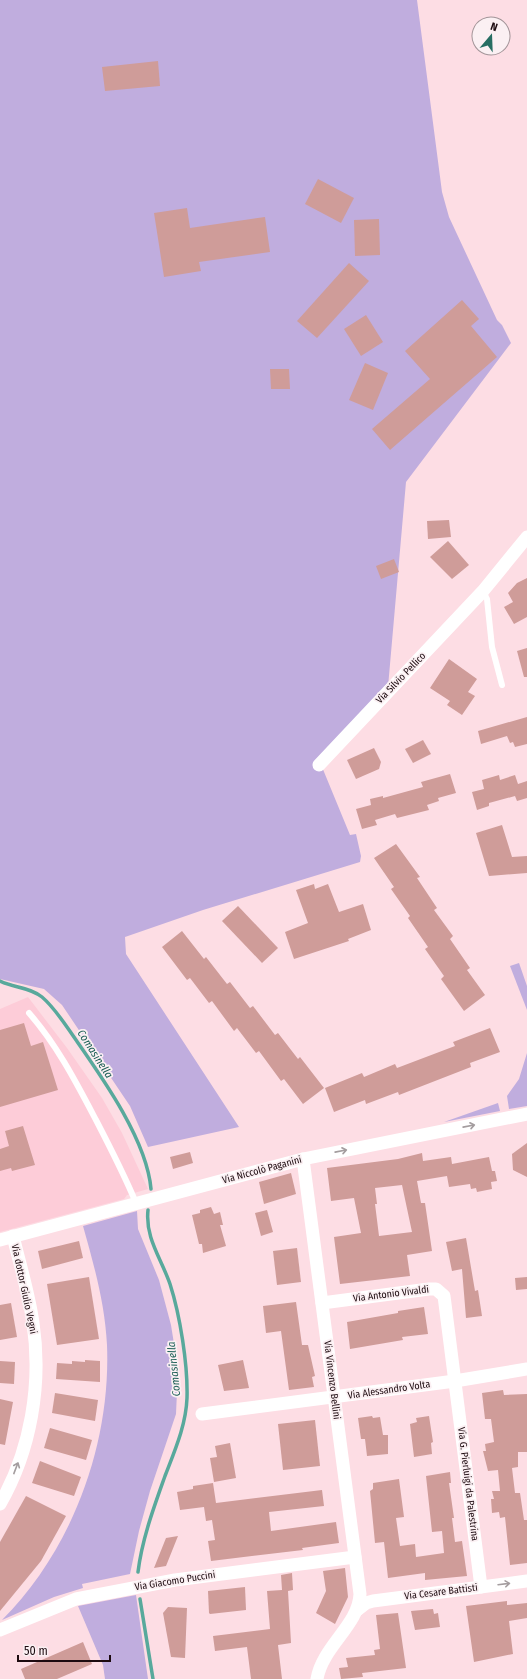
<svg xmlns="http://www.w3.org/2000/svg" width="527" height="1679" viewBox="0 0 527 1679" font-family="'Fira Sans Condensed',sans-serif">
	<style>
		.built { fill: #fdccd8 }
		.green { fill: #c0adde }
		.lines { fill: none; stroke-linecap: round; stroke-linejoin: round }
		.stream { stroke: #58a99c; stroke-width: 3.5 }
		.building { fill: #cf9c99; fill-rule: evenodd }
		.service { stroke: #fff; stroke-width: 6 }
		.minor { stroke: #fff; stroke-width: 13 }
		.oneway { stroke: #a49d9f }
		.labels { text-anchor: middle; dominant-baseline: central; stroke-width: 3.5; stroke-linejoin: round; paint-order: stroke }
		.street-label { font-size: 10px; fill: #1c0a0f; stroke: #fbf0f3 }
		.water-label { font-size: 11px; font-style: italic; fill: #1e6057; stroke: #fbf0f3 }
	</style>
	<rect width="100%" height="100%" fill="#fddde4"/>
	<path class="built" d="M28 997 67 1048 102 1098 122 1133 148 1189 127 1195 124 1199 0 1232V1009Z"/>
	<g class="green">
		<path d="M0 0H417L442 192 449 217 497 320 502 325 511 343 406 482 388 687 322 767 350 835 356 834 361 856 360 862 203 910 125 937 126 954 239 1127 148 1147 130 1106 62 1005 44 989 0 979Z"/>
		<path d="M519 963 527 986V1010L510 966Z"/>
		<path d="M527 1053V1106L509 1109 507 1096 519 1079Z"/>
		<path d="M498 1103 500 1111 444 1122Z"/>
		<path d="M137 1211 138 1229 159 1280 171 1325 178 1369 176 1414 150 1491 139 1531 130 1574 82 1584 83 1588 54 1597 2 1620C72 1550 111 1445 107 1345 105 1304 94 1265 83 1226Z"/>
		<path d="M136 1595 148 1679H105L103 1665 78 1606Z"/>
	</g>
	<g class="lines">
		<g class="stream">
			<path d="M0 981C14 988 30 987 42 997 56 1009 66 1026 76 1040 104 1080 147 1141 151 1189"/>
			<path d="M138 1572C142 1539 154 1507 165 1476 175 1450 186 1425 187 1398 188 1365 180 1315 170 1284 161 1258 145 1238 148 1210"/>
			<path d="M140 1599 153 1679"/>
		</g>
	</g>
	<g class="building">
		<path d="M158 61 160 86 105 91 102 67Z"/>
		<path d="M318 179 354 198 341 223 305 204Z"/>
		<path d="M187 208 190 228 265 217 270 252 199 262 201 271 164 277 154 213Z"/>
		<path d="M379 219 380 255 355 256 354 220Z"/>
		<path d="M349 263 369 281 317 338 297 321Z"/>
		<path d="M462 300 479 319 471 326 497 357 390 450 372 429 430 379 405 351Z"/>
		<path d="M366 315 383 342 361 356 344 329Z"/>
		<path d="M365 363 388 373 373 410 349 400Z"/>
		<path d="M270 369H289L290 389H271Z"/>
		<path d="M449 520 451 537 428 539 427 521Z"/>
		<path d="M448 541 469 565 452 579 430 557Z"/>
		<path d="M394 559 399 572 381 579 376 566Z"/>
		<path d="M527 578V617L514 624 504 607 513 602 508 593 517 583Z"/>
		<path d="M527 648V677H524L517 651Z"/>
		<path d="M449 659 477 679 468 692 475 696 462 715 447 705 450 701 430 688Z"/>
		<path d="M527 717V744L515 747 513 742 510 743 507 736 481 744 478 731Z"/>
		<path d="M423 740 431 754 413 763 405 749Z"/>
		<path d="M374 748 381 762 379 769 356 779 347 760Z"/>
		<path d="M450 774 456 793 438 798 439 801 427 805 429 810 397 818 395 814 375 820 377 825 362 829 356 809 371 805 370 799 383 796V798L423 787 421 782Z"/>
		<path d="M499 775 500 780 515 775 518 784 527 781V798L517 801 515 796 489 803V806L477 810 472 792 484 789 482 780Z"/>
		<path d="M502 825 512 857 527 856V873L489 876 476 833Z"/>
		<path d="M396 844 420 877 417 878 437 908 434 910 453 936 450 939 470 968 467 970 485 995 464 1011 441 979 444 976 425 949 428 947 408 918 410 916 391 889 394 887 374 858Z"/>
		<path d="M314 884 315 889 328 884 339 912 363 904 371 930 348 939 349 941 294 959 285 932 308 923 296 890Z"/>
		<path d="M238 906 278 948 262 963 222 921Z"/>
		<path d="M182 931 204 959 206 957 227 984 230 982 250 1008 253 1006 275 1035 278 1033 298 1059 300 1057 324 1088 303 1104 284 1079 281 1081 259 1051 256 1053 237 1028 234 1031 212 1001 209 1003 190 978 187 980 162 947Z"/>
		<path d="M24 1023 31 1046 43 1042 58 1090 0 1107V1030Z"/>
		<path d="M490 1028 500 1052 470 1063 471 1067 399 1095 398 1092 366 1104 365 1100 334 1112 325 1088 362 1073 364 1077 395 1064 397 1068 455 1046 453 1042Z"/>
		<path d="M23 1126 35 1165 12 1171 11 1168 0 1171V1149L9 1146 5 1131Z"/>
		<path d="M527 1143V1177L513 1170 512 1154Z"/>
		<path d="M190 1152 193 1163 173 1169 170 1157Z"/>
		<path d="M422 1153 423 1161 451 1157 452 1164 489 1157 492 1171H495L497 1181 491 1182 492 1189 477 1192 476 1188 471 1189 470 1184 449 1187 447 1176 417 1181 421 1203H425L432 1251 407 1255 410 1276 340 1284 334 1237 361 1233 354 1198 331 1201 327 1168 398 1159ZM402 1185 412 1232 379 1236 375 1204H377L375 1188Z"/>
		<path d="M291 1173 296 1194 264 1204 259 1182Z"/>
		<path d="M211 1207 214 1214 220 1212 223 1225H220L226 1246 203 1253 202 1244H199L192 1215 200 1213V1210Z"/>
		<path d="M267 1210 273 1232 261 1236 255 1213Z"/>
		<path d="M466 1238 475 1291 478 1290 482 1316 466 1318 462 1269 452 1271 446 1242Z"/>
		<path d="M79 1241 83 1258 42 1269 38 1251Z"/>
		<path d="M297 1248 301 1282 277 1285 273 1251Z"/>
		<path d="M89 1277 99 1339 57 1345 47 1284Z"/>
		<path d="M527 1277V1289L516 1290 515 1278Z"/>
		<path d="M296 1302 302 1345H308L315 1376 312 1377 314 1387 289 1390 281 1331 266 1333 263 1306Z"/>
		<path d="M11 1303 17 1337 0 1340V1305Z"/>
		<path d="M424 1307 428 1334 402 1337 403 1340 350 1349 347 1322 398 1313V1311Z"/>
		<path d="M85 1360 100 1361V1382L56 1379 57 1363 72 1364V1361L85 1362Z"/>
		<path d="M243 1360 249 1388 224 1391 218 1365Z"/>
		<path d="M0 1361 15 1362 14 1384 0 1383Z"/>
		<path d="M503 1390 504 1395 527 1394V1452H518V1467L512 1468 515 1493H520L524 1520H527V1563L510 1565 505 1517 500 1518 499 1512 492 1513 491 1499H494L492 1491H500L498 1470 488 1471 483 1451H486L485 1444 494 1442 491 1419H485L482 1393Z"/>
		<path d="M55 1393 98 1400 95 1421 52 1413Z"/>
		<path d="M0 1399 13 1402 5 1445 0 1444Z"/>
		<path d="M372 1416 373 1418 380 1417 383 1435H388V1454L367 1456 365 1439H361L358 1418Z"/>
		<path d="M429 1416 433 1442 431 1443 432 1454 414 1457 410 1424 417 1422 416 1418Z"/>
		<path d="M315 1420 320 1466 283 1470 278 1424Z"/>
		<path d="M50 1428 92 1440 86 1460 44 1448Z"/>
		<path d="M230 1443 236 1478 214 1482 210 1458 217 1457 215 1446Z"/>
		<path d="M40 1461 81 1477 74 1496 32 1483Z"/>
		<path d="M450 1472 451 1483H449L454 1518H452L455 1542 462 1541 467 1576 425 1580V1573L388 1578 384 1542 375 1543 370 1491 373 1489V1483L399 1479 404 1517 396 1518 400 1546 415 1544 416 1557 444 1553 442 1531 432 1532 426 1476Z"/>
		<path d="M213 1483 216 1503 322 1490 324 1506 269 1512 271 1531 336 1522 339 1543 302 1548 303 1550 211 1561 208 1541 215 1540 212 1520 206 1521 204 1507 180 1510 177 1492 193 1489V1486Z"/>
		<path d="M26 1496 66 1516 41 1561 0 1611V1542Z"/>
		<path d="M178 1536 166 1566 154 1568 166 1538Z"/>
		<path d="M345 1568 348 1597 335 1624 316 1613 326 1591 323 1571Z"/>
		<path d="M292 1573 293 1590 288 1591 291 1643 278 1645 282 1679H251L247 1647 215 1651 213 1636 270 1629 267 1591 282 1590 281 1575Z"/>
		<path d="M245 1587 246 1610 210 1614 209 1613 208 1591Z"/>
		<path d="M507 1601V1605L527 1603V1618L509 1621 513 1654 474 1662 466 1606Z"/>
		<path d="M168 1607 187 1608 185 1658 171 1657 163 1613Z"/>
		<path d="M433 1609 434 1614 438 1613 440 1627 415 1630 411 1611Z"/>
		<path d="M398 1613 406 1668 362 1673 363 1677 341 1679 339 1668 348 1667 346 1658 375 1655 374 1650 380 1649 376 1615Z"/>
		<path d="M83 1642 92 1664 57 1679H25L21 1669Z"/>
	</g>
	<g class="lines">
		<g class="service">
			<path d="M483 591 487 599 492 647 502 685"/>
			<path d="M29 1013C57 1045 76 1082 96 1120 110 1147 124 1174 136 1203"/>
		</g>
		<g class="minor">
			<path d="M319 765 483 591 527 537"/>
			<path d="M303 1159 360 1594C359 1625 322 1647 317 1679"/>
			<path d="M0 1240 303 1159 527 1114"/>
			<path d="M322 1303 429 1289H436L444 1296 481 1587"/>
			<path d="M202 1414 455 1381 527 1369"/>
			<path d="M0 1504C31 1450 42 1384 33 1323 29 1294 20 1265 13 1236"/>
			<path d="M357 1610 366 1603 373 1601 527 1581"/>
			<path d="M0 1630 76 1599 175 1580 355 1557"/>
		</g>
	</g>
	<defs><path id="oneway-shaft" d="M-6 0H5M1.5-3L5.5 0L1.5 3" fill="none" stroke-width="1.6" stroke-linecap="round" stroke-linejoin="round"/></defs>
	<g class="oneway">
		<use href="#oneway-shaft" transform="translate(469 1126) rotate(-11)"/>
		<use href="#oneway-shaft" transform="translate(341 1151) rotate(-11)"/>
		<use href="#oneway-shaft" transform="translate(16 1468) rotate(-69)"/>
		<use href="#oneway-shaft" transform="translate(504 1584) rotate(-7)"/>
	</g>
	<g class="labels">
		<g class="street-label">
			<text transform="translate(401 678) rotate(-46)">Via Silvio Pellico</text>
			<text transform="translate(262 1170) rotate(-15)">Via Niccolò Paganini</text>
			<text transform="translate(24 1289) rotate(78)">Via dottor Giulio Vegni</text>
			<text transform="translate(391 1294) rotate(-7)">Via Antonio Vivaldi</text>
			<text transform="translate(332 1380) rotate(83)">Via Vincenzo Bellini</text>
			<text transform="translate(389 1390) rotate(-8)">Via Alessandro Volta</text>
			<text transform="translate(468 1484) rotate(83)">Via G. Pierluigi da Palestrina</text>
			<text transform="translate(175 1581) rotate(-9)">Via Giacomo Puccini</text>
			<text transform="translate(441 1592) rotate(-7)">Via Cesare Battisti</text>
		</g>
		<g class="water-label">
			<text transform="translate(95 1054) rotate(57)">Comasinella</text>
			<text transform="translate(174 1369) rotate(-96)">Comasinella</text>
		</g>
	</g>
	<g transform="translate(491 36) rotate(19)"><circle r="19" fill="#fbf0f3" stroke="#a29498"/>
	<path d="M0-3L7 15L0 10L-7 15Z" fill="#276e63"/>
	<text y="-6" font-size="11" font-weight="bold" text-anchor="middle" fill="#1c0a0f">N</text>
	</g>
	<path d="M18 1655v6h92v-6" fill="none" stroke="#1c0a0f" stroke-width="2"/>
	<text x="24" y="1655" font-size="12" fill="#1c0a0f" stroke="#fbf0f3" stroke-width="3" paint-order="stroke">50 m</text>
</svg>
